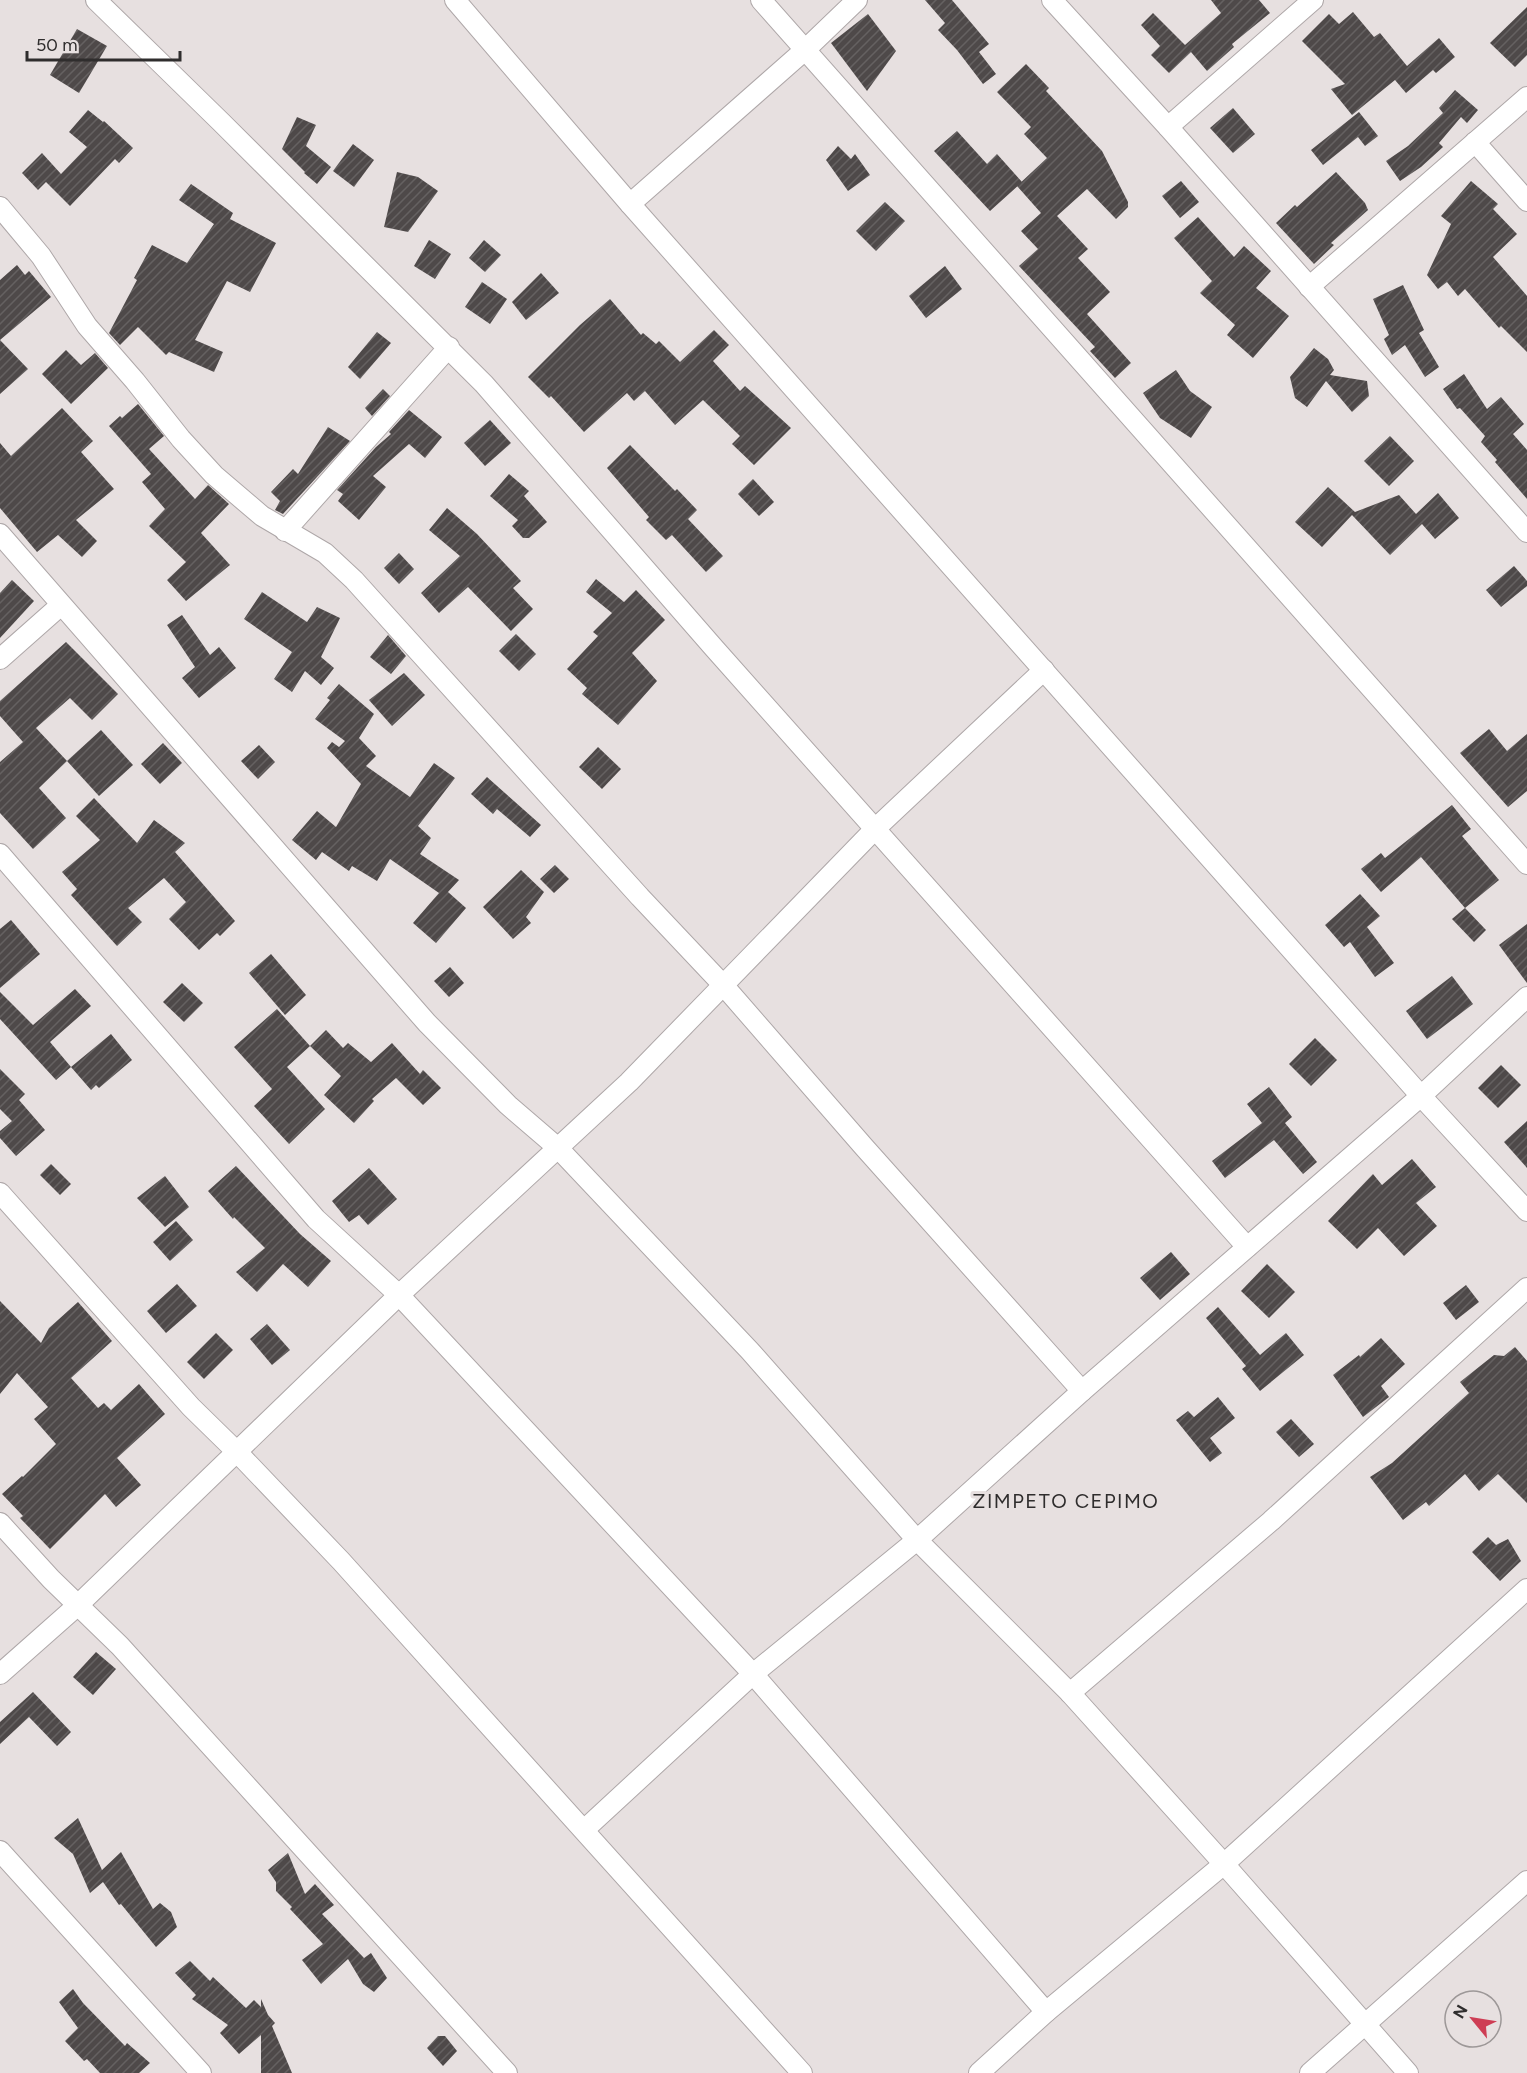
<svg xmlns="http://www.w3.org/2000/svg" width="1527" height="2073" viewBox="0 0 1527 2073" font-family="Figtree,sans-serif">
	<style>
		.building { fill: url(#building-hatch) }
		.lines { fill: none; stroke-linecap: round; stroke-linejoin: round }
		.street-casing { stroke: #aea7a8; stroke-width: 22 }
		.street { stroke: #fff; stroke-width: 20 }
		.labels { text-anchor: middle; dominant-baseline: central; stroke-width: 6; stroke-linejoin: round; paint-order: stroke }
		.neighbourhood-label { font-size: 20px; letter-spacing: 1.5px; fill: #2f2d2d; stroke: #e7e0e0 }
	</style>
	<defs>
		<pattern id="building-hatch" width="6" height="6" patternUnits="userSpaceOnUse" patternTransform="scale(1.5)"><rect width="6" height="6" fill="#4e4949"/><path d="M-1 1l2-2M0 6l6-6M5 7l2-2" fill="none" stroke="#656161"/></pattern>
	</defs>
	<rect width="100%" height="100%" fill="#e7e0e0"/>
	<g class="building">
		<path d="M925 0H952L989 44 979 52 996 74 983 84 957 50 938 30 945 23Z"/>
		<path d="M1211 0H1259L1270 13 1232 44 1234 47 1207 71 1191 52 1169 73 1151 55 1160 46 1141 25 1153 13 1185 45 1221 13Z"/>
		<path d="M1527 7V55L1515 67 1490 43Z"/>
		<path d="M1353 12 1374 37 1380 33 1407 66 1439 38 1455 57 1436 73 1433 70 1406 93 1395 80 1352 115 1331 89 1345 84 1302 41 1329 14 1339 24Z"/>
		<path d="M868 14 896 51 867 91 831 43Z"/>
		<path d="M77 29 107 46 79 93 50 75Z"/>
		<path d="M1026 64 1049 88 1046 91 1102 151 1128 202V207L1116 219 1087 189 1057 216 1088 249 1078 258 1110 292 1087 314 1131 363 1115 378 1090 351 1095 347 1019 266 1038 249 1021 231 1041 213 1017 186 1047 158 1024 134 1031 127 997 92Z"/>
		<path d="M1455 90 1478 110 1467 123 1461 117 1439 143 1443 147 1421 167 1400 181 1386 161 1408 146 1443 113 1439 108Z"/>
		<path d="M1233 108 1255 134 1233 153 1210 128Z"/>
		<path d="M88 110 103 122 104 121 133 148 119 163 115 159 70 206 46 182 38 190 22 173 42 153 61 174 87 147 69 132Z"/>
		<path d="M1359 112 1378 136 1365 146 1358 137 1323 165 1311 150Z"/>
		<path d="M297 117 316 125 306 146 331 167 317 184 304 173 305 172 282 149Z"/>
		<path d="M957 131 987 164 997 154 1022 182 990 211 934 151Z"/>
		<path d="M353 144 374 160 354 187 333 171Z"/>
		<path d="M838 146 851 159 855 154 870 175 848 191 826 160Z"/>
		<path d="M397 172 418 177 438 191 408 232 384 227Z"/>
		<path d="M1336 172 1365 203 1368 210 1331 243 1334 245 1314 264 1276 223 1295 205 1297 207Z"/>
		<path d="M1181 181 1199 202 1180 218 1162 196Z"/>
		<path d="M1471 181 1498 204 1493 209 1517 234 1493 257 1527 296V352L1501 326 1499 328 1465 289 1458 296 1447 282 1438 289 1427 275 1451 224 1441 216Z"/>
		<path d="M191 184 233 213 230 219 276 243 250 292 227 281 195 340 223 352 214 372 169 352 166 355 138 327 120 345 109 333 137 280 134 278 152 245 187 263 214 224 179 200Z"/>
		<path d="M885 202 905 221 876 251 856 231Z"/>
		<path d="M1198 217 1234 257 1244 246 1271 271 1256 288 1289 316 1253 358 1227 335 1235 325 1200 293 1212 281 1174 238Z"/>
		<path d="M429 240 451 254 435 279 414 266Z"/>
		<path d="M484 240 501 255 485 272 469 258Z"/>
		<path d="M17 265 25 275 29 271 51 297 0 340 28 369 0 394V280Z"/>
		<path d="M945 266 962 289 926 318 909 296Z"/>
		<path d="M541 273 559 293 526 320 512 302Z"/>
		<path d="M482 282 507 299 490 324 465 307Z"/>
		<path d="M1403 285 1424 330 1419 333 1439 367 1425 377 1405 345 1392 355 1384 339 1389 335 1373 299Z"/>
		<path d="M610 299 641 335 643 333 656 344 659 341 680 362 714 330 729 345 713 361 740 391 745 386 791 428 754 465 732 444 740 436 703 400 675 425 645 391 634 401 627 393 584 432 551 396 549 398 528 377 580 325Z"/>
		<path d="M377 332 391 343 360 379 348 367Z"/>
		<path d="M1314 348 1328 359 1334 370 1330 375 1367 381 1369 396 1352 412 1326 381 1307 407 1295 398 1290 377Z"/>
		<path d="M66 350 81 365 95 353 108 368 71 404 42 374Z"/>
		<path d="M1176 370 1190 391 1212 407 1191 438 1160 418 1143 393Z"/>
		<path d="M1464 374 1487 409 1501 397 1524 424 1513 434 1527 450V499L1495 462 1497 460 1481 442 1485 436 1460 408 1457 409 1443 389Z"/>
		<path d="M383 389 390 396 372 416 365 408Z"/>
		<path d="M138 404 164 436 149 449 195 499 208 485 229 504 201 533 230 565 186 601 167 580 186 562 149 526 165 509 142 482 151 474 109 426 120 416 122 418Z"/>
		<path d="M62 408 93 441 81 452 114 489 76 520 97 541 82 557 58 535 37 552 0 508V443L11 456Z"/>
		<path d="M409 410 442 437 425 458 409 444 373 476 386 487 359 520 338 501 343 494 337 490 376 447 391 434 389 432Z"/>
		<path d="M490 420 511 443 485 466 464 443Z"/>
		<path d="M328 427 350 441 283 514 275 510 280 501 271 492 293 469 298 474Z"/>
		<path d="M1390 436 1414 461 1389 486 1364 461Z"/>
		<path d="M630 445 675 491 677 489 697 510 688 519 723 556 706 572 672 535 666 540 646 520 649 517 607 468Z"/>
		<path d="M509 474 529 491 524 496 547 522 529 538H523L512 526 518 520 490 496Z"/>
		<path d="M753 479 774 502 759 516 738 494Z"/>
		<path d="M1328 487 1355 512 1399 495 1416 514 1438 493 1459 518 1435 539 1422 524 1390 555 1352 515 1322 547 1295 522Z"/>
		<path d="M447 508 477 534 521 581 513 588 533 609 511 631 468 587 439 613 421 593 460 556 429 530Z"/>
		<path d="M399 553 414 569 399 584 384 568Z"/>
		<path d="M1514 566 1527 581V586L1501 607 1486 590Z"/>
		<path d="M596 579 624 602 636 590 665 620 632 653 657 681 618 725 582 694 587 688 567 669 598 636 593 632 612 613 586 592Z"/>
		<path d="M12 580 34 601 0 638V593Z"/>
		<path d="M262 592 307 622 317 607 340 618 321 657 334 668 321 685 305 671 292 692 274 679 292 652 244 619Z"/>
		<path d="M182 615 210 655 219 647 236 668 199 698 182 678 195 667 167 625Z"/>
		<path d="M516 634 536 654 519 671 499 651Z"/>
		<path d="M388 635 406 656 391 674 370 657Z"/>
		<path d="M66 642 118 694 92 720 70 698 36 728 67 761 39 788 66 818 33 849 0 813V762L23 742 0 716V701Z"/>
		<path d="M404 673 425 695 392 726 369 700Z"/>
		<path d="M339 684 374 714 359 738 376 756 366 766 410 797 434 763 455 778 418 826 431 838 420 854 459 880 448 892 466 908 436 943 413 923 439 893 390 859 377 881 352 866 349 871 322 852 316 860 292 840 317 811 336 827 361 784 327 748 332 742 339 747 345 741 315 719 330 700 327 698Z"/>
		<path d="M1489 729 1507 751 1527 734V791L1508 807 1460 753Z"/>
		<path d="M101 730 133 765 99 796 67 761Z"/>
		<path d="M163 743 182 763 160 784 141 764Z"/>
		<path d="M259 745 275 762 258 779 241 761Z"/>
		<path d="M598 747 621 769 602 789 579 767Z"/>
		<path d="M487 777 541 825 530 837 497 809 493 814 471 794Z"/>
		<path d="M94 798 137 843 154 820 185 843 175 852 235 921 220 936 217 933 199 950 169 919 186 902 164 878 128 908 142 922 117 946 71 895 77 889 62 872 100 840 76 816Z"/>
		<path d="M1452 805 1471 829 1462 836 1499 880 1465 908 1421 857 1381 892 1361 869 1381 853 1385 858Z"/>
		<path d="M555 865 569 879 554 893 540 879Z"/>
		<path d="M521 870 544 892 526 917 531 923 513 939 483 907Z"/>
		<path d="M1360 894 1380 916 1367 927 1394 963 1375 977 1350 942 1344 947 1325 925Z"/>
		<path d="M1465 908 1486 930 1474 942 1452 919Z"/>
		<path d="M11 920 40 954 0 988V929Z"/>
		<path d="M1527 924V983L1499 945Z"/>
		<path d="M271 954 306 995 285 1015 249 973Z"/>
		<path d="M450 967 464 983 449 997 434 981Z"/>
		<path d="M1452 976 1473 1004 1427 1039 1406 1011Z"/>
		<path d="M182 983 203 1003 184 1022 163 1002Z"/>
		<path d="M75 989 91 1006 50 1042 71 1067 56 1080 0 1019V992L33 1025Z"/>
		<path d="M277 1009 310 1046 287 1067 325 1109 289 1144 254 1106 272 1089 234 1047Z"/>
		<path d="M326 1030 343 1048 348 1043 371 1062 392 1043 420 1074 423 1070 441 1088 423 1105 396 1078 372 1099 374 1101 354 1123 324 1095 341 1076 310 1046Z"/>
		<path d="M111 1034 132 1060 99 1088 96 1085 91 1090 71 1067Z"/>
		<path d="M1315 1038 1337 1060 1311 1086 1289 1064Z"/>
		<path d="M1501 1065 1521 1085 1498 1108 1478 1088Z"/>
		<path d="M0 1069 25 1094 19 1100 45 1130 16 1156 0 1138V1131L12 1121 0 1109Z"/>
		<path d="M1269 1087 1292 1117 1285 1123 1317 1162 1303 1174 1274 1140 1225 1178 1212 1161 1262 1123 1247 1104Z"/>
		<path d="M1527 1121V1168L1504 1142Z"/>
		<path d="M1412 1159 1436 1187 1416 1203 1437 1226 1404 1256 1378 1228 1357 1249 1328 1221 1373 1174 1382 1185Z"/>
		<path d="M51 1164 71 1184 60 1195 40 1175Z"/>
		<path d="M236 1166 300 1234 331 1261 308 1287 283 1264 257 1292 236 1272 265 1248 234 1217 233 1219 208 1191Z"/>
		<path d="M369 1168 397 1199 368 1225 359 1215 349 1222 332 1201Z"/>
		<path d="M165 1176 189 1207 165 1227 137 1198Z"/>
		<path d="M176 1221 193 1240 170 1261 153 1242Z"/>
		<path d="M1171 1252 1190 1274 1160 1300 1140 1278Z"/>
		<path d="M1267 1264 1295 1292 1269 1318 1241 1291Z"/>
		<path d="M177 1284 197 1306 166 1333 147 1311Z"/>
		<path d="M1466 1285 1479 1302 1456 1320 1443 1303Z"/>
		<path d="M0 1301 41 1343 49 1328 78 1302 112 1341 71 1378 98 1408 104 1403 111 1410 139 1384 165 1414 117 1458 141 1485 116 1507 105 1494 50 1549 20 1518 23 1516 2 1494 22 1476 23 1477 56 1444 34 1419 48 1407 17 1373 0 1394Z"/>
		<path d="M1218 1307 1260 1355 1286 1333 1304 1355 1260 1391 1242 1369 1246 1366 1206 1318Z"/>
		<path d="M267 1324 290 1350 272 1365 250 1339Z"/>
		<path d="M216 1333 233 1350 204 1379 187 1362Z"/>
		<path d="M1381 1338 1405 1364 1381 1386 1389 1397 1363 1417 1333 1375 1359 1355 1360 1357Z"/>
		<path d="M1515 1347 1527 1361V1503L1498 1474 1479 1491 1465 1474 1429 1506 1426 1502 1403 1520 1370 1477 1392 1463 1469 1393 1460 1382 1494 1355 1504 1356Z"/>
		<path d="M1218 1397 1235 1418 1210 1438 1222 1453 1210 1462 1176 1420 1188 1411 1194 1417Z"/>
		<path d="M1291 1419 1314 1444 1299 1457 1276 1432Z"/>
		<path d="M1488 1537 1496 1545 1508 1539 1521 1561 1500 1581 1472 1552Z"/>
		<path d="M96 1652 116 1669 93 1695 73 1677Z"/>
		<path d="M33 1692 71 1732 57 1746 29 1717 0 1744V1722Z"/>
		<path d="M78 1818 102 1870 121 1852 153 1909 160 1903 171 1912 177 1927 156 1947 121 1904 119 1905 103 1882 90 1893 73 1854 54 1838Z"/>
		<path d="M288 1853 305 1894 315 1884 334 1905 322 1914 364 1958 371 1953 387 1978 374 1992 363 1984 348 1959 321 1984 302 1960 323 1944 290 1909 292 1907 276 1891V1882L268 1870Z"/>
		<path d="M190 1961 210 1981 213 1977 246 2008 254 2000 261 2007V1999L268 2015 275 2023 272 2026 292 2073H261V2035L239 2054 220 2033 228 2025 192 1999 196 1995 175 1973Z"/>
		<path d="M73 1989 83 2003 125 2046 127 2043 150 2063 139 2073H100L87 2059 84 2061 65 2041 78 2028 59 2002Z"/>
		<path d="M438 2036H445L457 2051 443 2066 427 2048Z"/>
	</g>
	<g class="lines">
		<g class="street-casing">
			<g id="street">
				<path d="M96 0 221 122 484 384 714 648 1247 1247"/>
				<path d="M455 0 630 204 1421 1096 1527 1211"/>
				<path d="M761 0 1527 864"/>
				<path d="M1052 0 1168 127 1527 532"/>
				<path d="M1168 127 1313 0"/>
				<path d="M1475 142 1527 201"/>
				<path d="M630 204 806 49 857 0"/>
				<path d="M0 207 41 256 87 326 135 381 181 439 214 475 262 516 325 553 354 580 640 897 724 986 864 1147 1082 1391"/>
				<path d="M1309 287 1527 97"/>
				<path d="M285 531 449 347"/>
				<path d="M0 534 427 1023 508 1105 558 1148 750 1351 917 1540 1070 1693 1224 1864 1408 2073"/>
				<path d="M0 659 61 605"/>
				<path d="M0 854 316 1219 399 1295 753 1674 1046 2012"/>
				<path d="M0 1193 191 1407 237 1452 341 1561 802 2073"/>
				<path d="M0 1523 51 1579 120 1646 507 2073"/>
				<path d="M0 1674 78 1605 399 1295 629 1082 876 828 1044 670"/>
				<path d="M1070 1693 1271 1521 1527 1288"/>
				<path d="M584 1830 753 1674 917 1540 1082 1391 1421 1096 1527 997"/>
				<path d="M0 1851 201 2073"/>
				<path d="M979 2073 1046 2012 1224 1864 1527 1589"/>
				<path d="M1310 2073 1527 1881"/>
			</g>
		</g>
		<use href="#street" class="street"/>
	</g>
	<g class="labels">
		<g class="neighbourhood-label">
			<text x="1066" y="1501">ZIMPETO CEPIMO</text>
		</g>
	</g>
	<g transform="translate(1473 2019) rotate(300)"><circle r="28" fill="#e7e0e0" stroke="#9d9898" stroke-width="1.5"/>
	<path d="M0-4.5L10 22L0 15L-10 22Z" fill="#ce3d54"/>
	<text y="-9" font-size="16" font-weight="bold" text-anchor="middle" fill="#2f2d2d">N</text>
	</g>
	<path d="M27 51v9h153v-9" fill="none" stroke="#2f2d2d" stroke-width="3"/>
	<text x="36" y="51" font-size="18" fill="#2f2d2d" stroke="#e7e0e0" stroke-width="4.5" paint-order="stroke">50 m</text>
</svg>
